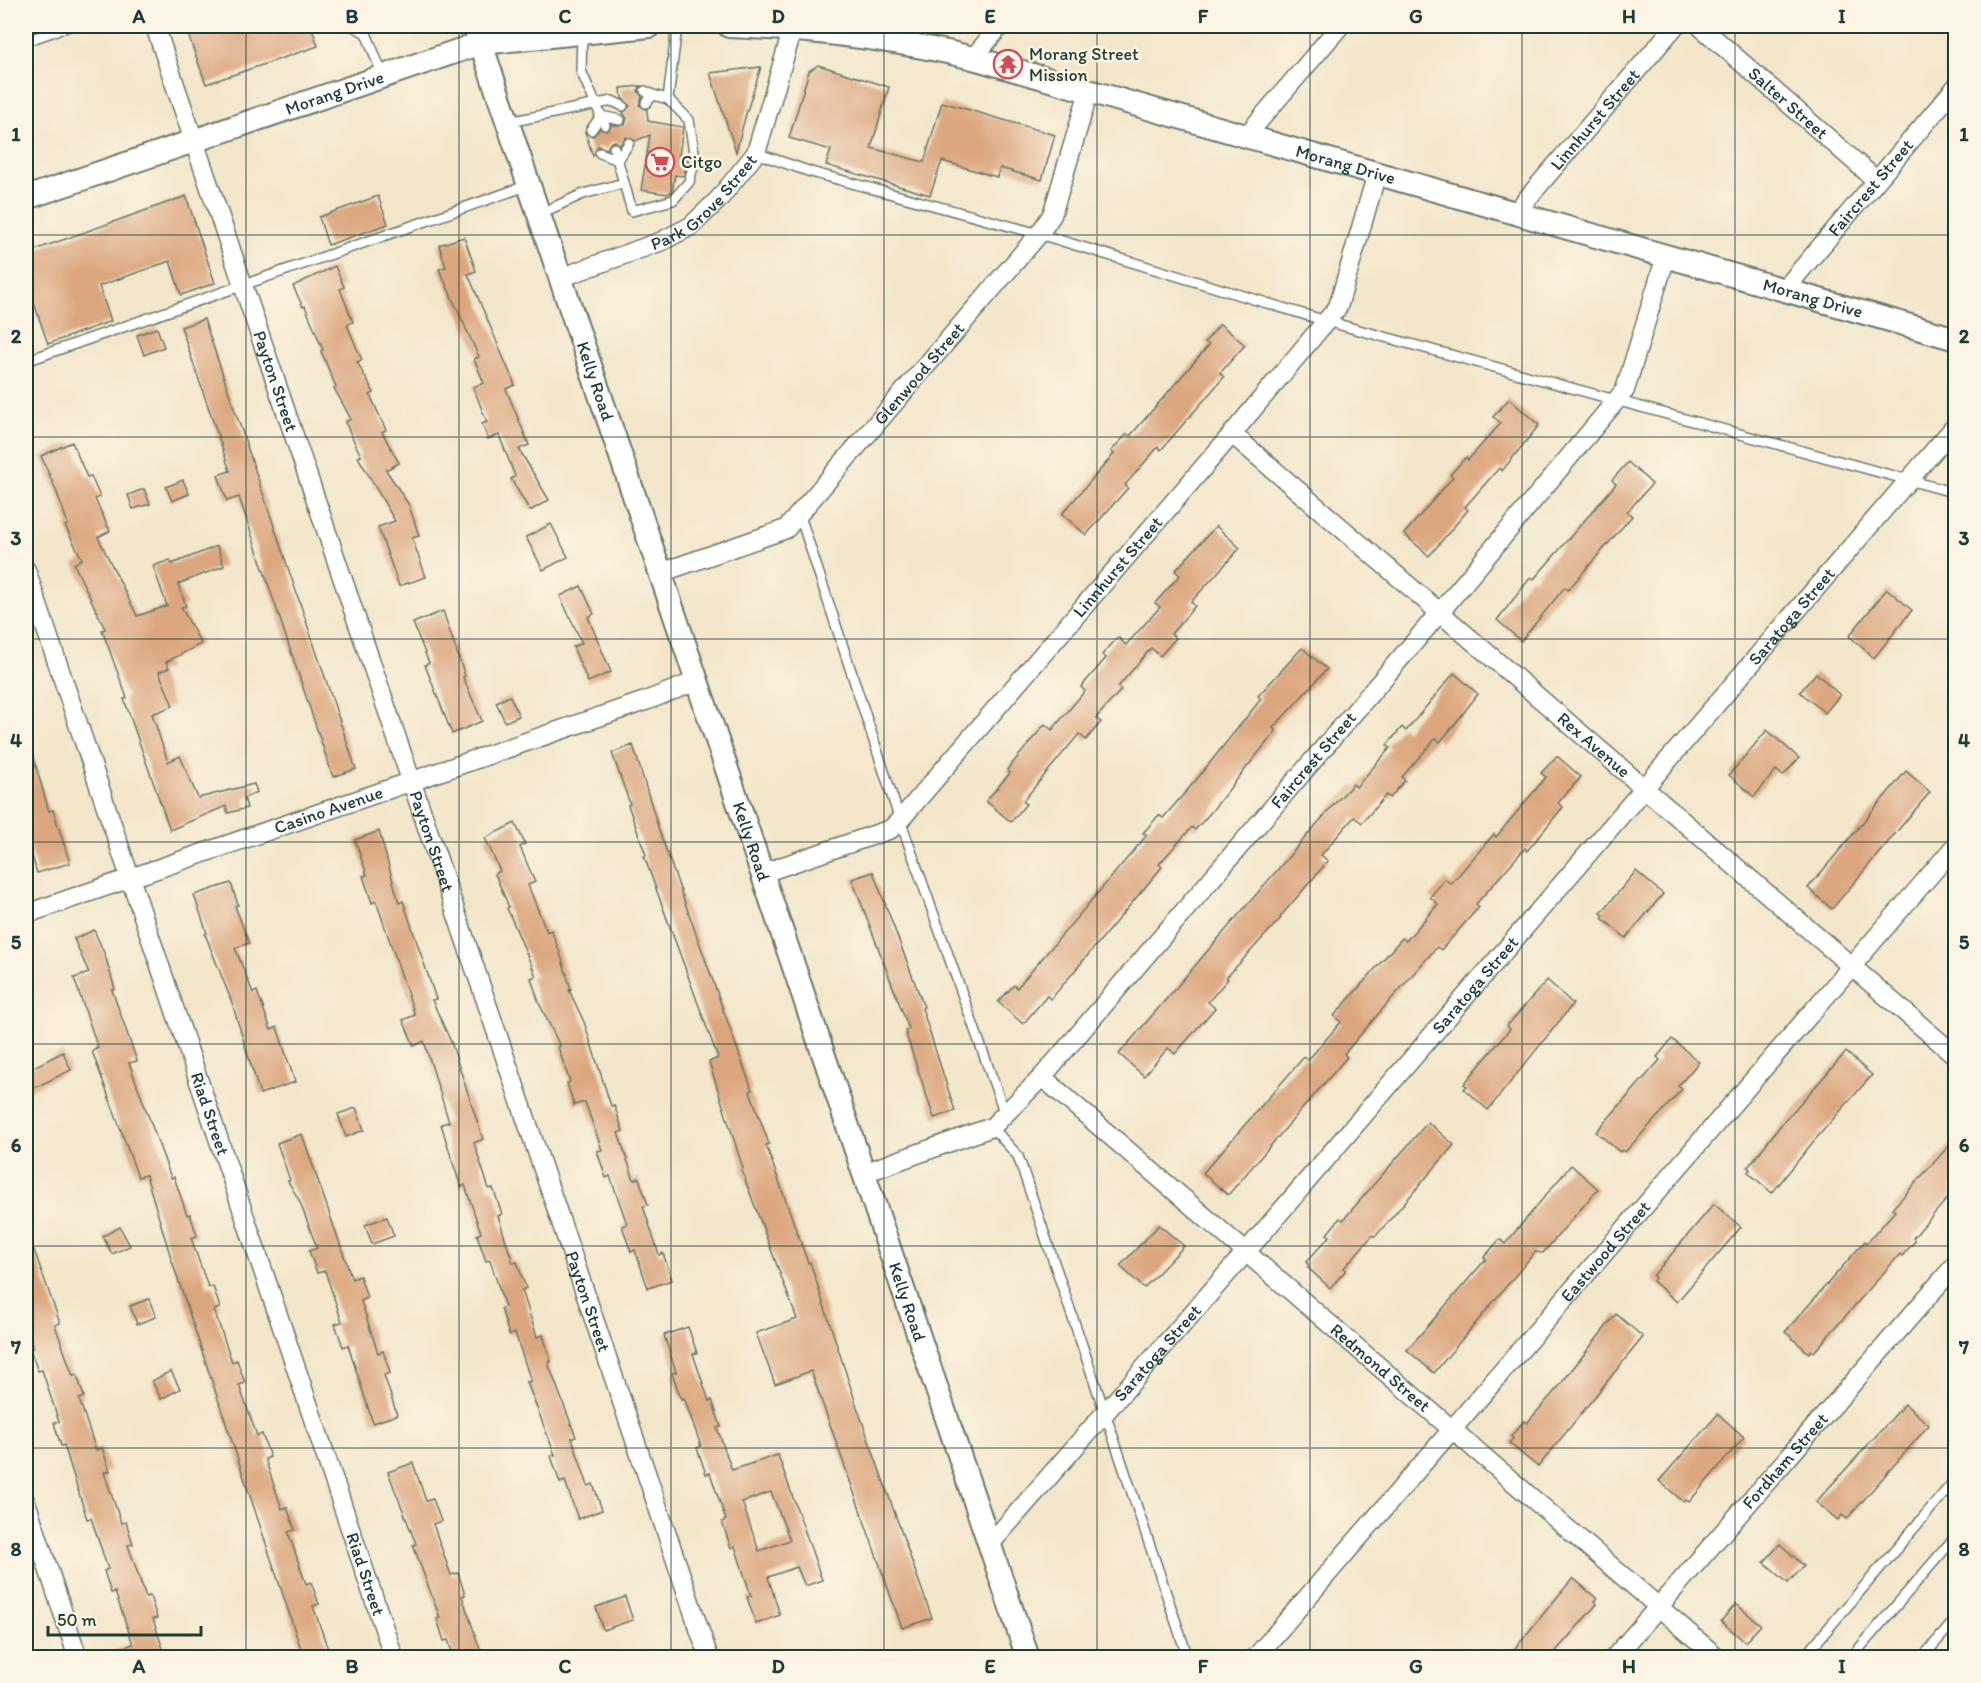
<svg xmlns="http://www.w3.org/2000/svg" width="1981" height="1683" viewBox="0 0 1981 1683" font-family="Itim,sans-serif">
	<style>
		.building { fill: #dca780; fill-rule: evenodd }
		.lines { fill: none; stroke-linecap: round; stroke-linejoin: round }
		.service-casing { stroke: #697868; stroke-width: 12 }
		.minor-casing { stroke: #697868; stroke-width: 21 }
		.tertiary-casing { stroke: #697868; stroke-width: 26 }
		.service { stroke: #fff; stroke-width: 9 }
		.minor { stroke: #fff; stroke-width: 18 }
		.tertiary { stroke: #fff; stroke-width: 22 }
		.grid { fill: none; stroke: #1f3d34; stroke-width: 1.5; stroke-opacity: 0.55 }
		.labels { text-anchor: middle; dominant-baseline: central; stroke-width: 5; stroke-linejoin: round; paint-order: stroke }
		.poi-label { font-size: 18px; fill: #1f3d34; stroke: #fcf5e5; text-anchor: start }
		.street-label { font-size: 18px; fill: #1f3d34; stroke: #fcf5e5 }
		.neatline { fill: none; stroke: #1f3d34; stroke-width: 2 }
		.grid-label { font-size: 20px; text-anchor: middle; font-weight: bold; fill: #1f3d34 }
	</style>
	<rect width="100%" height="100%" fill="#fcf5e5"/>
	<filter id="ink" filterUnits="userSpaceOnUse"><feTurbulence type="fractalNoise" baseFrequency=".0167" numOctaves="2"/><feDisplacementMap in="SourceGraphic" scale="12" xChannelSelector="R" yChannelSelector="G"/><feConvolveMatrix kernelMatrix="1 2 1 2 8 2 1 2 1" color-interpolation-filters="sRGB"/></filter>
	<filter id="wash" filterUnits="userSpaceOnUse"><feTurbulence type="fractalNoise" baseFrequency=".008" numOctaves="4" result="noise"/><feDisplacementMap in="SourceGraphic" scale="24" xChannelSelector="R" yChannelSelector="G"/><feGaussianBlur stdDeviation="1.35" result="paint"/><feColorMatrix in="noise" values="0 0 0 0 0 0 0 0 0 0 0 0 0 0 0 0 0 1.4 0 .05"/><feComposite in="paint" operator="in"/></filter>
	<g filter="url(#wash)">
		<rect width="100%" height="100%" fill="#f3e6ca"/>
		<g id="blocks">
			<g class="building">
				<path d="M185 26H311L318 46 206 84Z"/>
				<path d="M818 65 889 87 871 148 924 162 942 102 1055 135 1042 180 1000 168 997 177 942 161 930 195 826 165 831 150 789 138 809 71Z"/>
				<path d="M761 67 746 114 736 152 710 73Z"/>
				<path d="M641 86 638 91 642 97 639 105 647 110 648 121 683 127 679 156 687 158 685 172 684 176 675 175 672 191 668 194 641 190 650 135 635 141 626 137 620 145 615 141 610 143 607 149 598 146 593 156 585 132 593 136 600 129 607 131 612 125H625L627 118 623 113 630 106 622 98 621 88Z"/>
				<path d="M186 196 215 283 181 295 170 261 99 286 111 321 48 344 26 280V253Z"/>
				<path d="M378 196 388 224 328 245 319 217Z"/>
				<path d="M464 237 476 271 468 274 515 385 506 389 529 445 519 449 549 500 530 511 511 479 515 476 499 435 488 439 482 424 487 422 473 387 484 383 474 359 479 357 439 269 446 267 439 245Z"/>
				<path d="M335 266 344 287 340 289 353 322 347 325 362 360 357 362 374 393 370 395 386 430 382 432 399 463 386 470 409 505 419 536 412 538 426 577 399 586 378 527 395 521 358 457 361 456 345 422 351 419 334 388 336 387 321 351 323 350 305 306 303 307 293 286Z"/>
				<path d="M204 319 356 769 333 777 239 497 227 501 218 475 230 471 181 327Z"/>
				<path d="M1220 324 1245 345 1220 373 1224 377 1161 450 1158 447 1125 485 1128 488 1086 535 1062 514 1114 454 1111 451 1127 434 1130 436 1209 345 1205 342Z"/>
				<path d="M157 328 164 347 144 355 137 335Z"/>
				<path d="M1509 399 1539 425 1502 471 1499 468 1465 507 1468 510 1429 556 1404 534 1453 477 1450 475 1466 457 1468 460 1501 423 1493 417Z"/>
				<path d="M72 442 87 477 91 476 100 497 95 499 110 531 98 537 137 616 167 606 153 566 170 560 172 564 217 546 224 566 178 584 186 606 181 607 201 644 166 662 169 668 159 672 173 706 152 714 168 762 180 756 198 798 254 784 257 792 244 798 247 808 228 813 226 806 170 830 124 699 127 698 102 630 105 629 74 564 82 559 65 526 68 524 56 490 41 456Z"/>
				<path d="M1628 462 1652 484 1627 512 1632 516 1568 590 1565 587 1521 641 1497 620 1531 577 1534 579 1616 484 1612 480Z"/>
				<path d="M183 480 189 494 172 501 166 487Z"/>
				<path d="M144 489 150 504 133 509 128 495Z"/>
				<path d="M551 524 568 557 543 570 526 537Z"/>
				<path d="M1216 526 1240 548 1191 602 1195 606 1171 634 1176 638 1160 656 1151 648 1118 687 1121 690 1096 718 1101 722 1086 740 1079 734 1023 801 1026 804 1011 822 986 801 1010 773 1007 770 1045 724 1052 730 1085 691 1081 687 1106 658 1102 655 1118 637 1126 645 1160 607 1155 603 1180 575 1175 571Z"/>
				<path d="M581 586 594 614 588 617 611 672 588 682 573 647 582 643 560 596Z"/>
				<path d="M1887 589 1912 610 1874 658 1849 636Z"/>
				<path d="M443 611 465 676 463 677 482 721 452 734 425 665 429 663 413 623Z"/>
				<path d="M1302 648 1327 669 1273 728 1276 731 1211 812 1195 830 1192 827 1159 864 1162 867 1051 999 1047 996 1023 1024 998 1002 1014 985 1017 988 1147 835 1143 833 1159 815 1163 818 1196 780 1261 699 1258 696Z"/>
				<path d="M1454 673 1478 694 1455 724 1440 742 1436 738 1402 777 1405 780 1390 798 1386 795 1362 823 1354 817 1321 855 1328 861 1280 917 1281 918 1226 978 1228 979 1208 1002 1215 1008 1175 1054 1168 1048 1144 1076 1119 1054 1328 811 1353 784 1356 787 1390 748 1387 745 1402 727 1406 731Z"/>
				<path d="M1816 673 1840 695 1825 713 1800 692Z"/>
				<path d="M510 696 519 716 505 722 496 702Z"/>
				<path d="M1767 730 1799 758 1783 776 1776 770 1754 797 1729 775Z"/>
				<path d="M633 745 660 833 752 1090 750 1091 769 1144 766 1145 808 1263 810 1262 857 1407 932 1618 902 1628 811 1371 775 1384 756 1333 797 1319 741 1169 743 1168 709 1062 718 1058 644 856 646 855 628 805 630 804 612 753Z"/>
				<path d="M30 746 49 811 53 810 70 863 37 873 28 842 26 843V747Z"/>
				<path d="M1557 756 1581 777 1558 803 1563 807 1527 851 1525 848 1476 904 1479 907 1441 950 1437 947 1386 1005 1344 1054 1347 1057 1228 1195 1203 1173 1304 1057 1308 1060 1341 1022 1334 1016 1402 938 1406 941 1438 904 1430 897 1445 879 1451 884 1494 834 1496 837 1546 777 1541 773Z"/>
				<path d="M1906 771 1930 792 1832 909 1808 888Z"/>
				<path d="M515 823 525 844 520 847 535 882 528 885 547 932 551 930 560 953 571 989 569 990 584 1022 611 1106 614 1105 623 1131 618 1133 634 1180 639 1178 648 1205 643 1206 659 1255 663 1253 672 1280 648 1288 635 1250 631 1252 622 1226 627 1224 610 1176 606 1178 597 1151 602 1150 585 1102 574 1105 567 1083 570 1082 558 1047 560 1046 539 1003 531 978 536 976 507 908 509 907 495 874 500 871 485 838Z"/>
				<path d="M379 831 399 903 403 901 436 999 432 1000 451 1042 483 1139 474 1143 489 1189 493 1188 502 1214 498 1216 513 1263 517 1262 526 1288 522 1290 537 1337 543 1335 551 1362 548 1363 576 1437 572 1438 588 1486 593 1484 602 1510 578 1519 565 1481 560 1483 551 1456 555 1455 527 1382 531 1381 515 1333 509 1335 501 1308 505 1307 490 1260 486 1261 477 1235 481 1233 465 1185 461 1187 452 1160 441 1124 449 1122 424 1041 414 1046 403 1020 415 1015 376 901 372 903 363 876 367 875 355 840Z"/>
				<path d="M1636 871 1663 894 1626 938 1602 918 1604 915 1601 913Z"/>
				<path d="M873 872 924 1007 922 1008 955 1111 934 1118 905 1031 909 1029 852 879Z"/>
				<path d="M231 883 238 905 235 906 249 943 235 948 253 993 257 991 271 1030 277 1027 295 1082 260 1094 231 1000 205 934 207 933 194 895Z"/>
				<path d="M94 930 105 955 115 989 112 990 137 1061 129 1063 171 1178 174 1177 187 1215 190 1214 197 1236 191 1238 208 1287 213 1286 220 1308 214 1310 232 1362 237 1360 245 1383 239 1385 257 1436 262 1434 270 1457 265 1459 282 1509 287 1507 295 1530 288 1532 306 1584 311 1582 319 1604 313 1606 331 1658H304L171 1258 146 1175 138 1177 92 1051 98 1048 74 978 89 973 74 939Z"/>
				<path d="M1547 980 1573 1004 1488 1110 1464 1089 1467 1086 1464 1084 1510 1029 1507 1026Z"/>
				<path d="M1672 1039 1699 1062 1678 1086 1682 1089 1661 1113 1625 1152 1622 1150 1620 1152 1596 1132 1660 1060 1657 1057Z"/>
				<path d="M63 1052 71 1070 26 1092V1071Z"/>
				<path d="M1846 1052 1872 1075 1813 1142 1772 1193 1748 1172 1750 1170 1748 1167 1780 1126Z"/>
				<path d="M356 1108 364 1130 346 1137 338 1114Z"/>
				<path d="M1428 1122 1454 1145 1375 1237 1373 1235 1344 1268 1346 1270 1330 1288 1307 1267 1309 1265 1306 1262 1330 1236 1327 1234 1340 1218 1343 1220Z"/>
				<path d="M302 1134 352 1279 360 1276 367 1298 361 1301 378 1353 383 1351 390 1373 384 1375 397 1415 373 1423 348 1345 343 1347 335 1324 342 1322 325 1271 317 1273 309 1251 317 1248 300 1202 288 1181 290 1180 277 1143Z"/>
				<path d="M1956 1138V1183L1950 1190 1953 1192 1913 1238 1915 1241 1902 1256 1900 1254 1814 1352 1811 1350 1809 1353 1785 1332 1865 1241 1867 1243 1895 1211 1892 1209Z"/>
				<path d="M1571 1165 1598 1189 1543 1253 1535 1252 1434 1373 1407 1350 1486 1259 1484 1257 1500 1239 1505 1244Z"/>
				<path d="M1714 1204 1741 1227 1677 1302 1653 1281 1655 1278 1653 1276Z"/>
				<path d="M387 1217 394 1236 372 1244 365 1225Z"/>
				<path d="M1159 1225 1184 1246 1144 1288 1120 1266Z"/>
				<path d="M120 1227 130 1246 112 1254 103 1236Z"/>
				<path d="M26 1236H29L60 1323 55 1325 73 1376 77 1375 84 1397 79 1399 96 1450 102 1448 110 1471 104 1472 121 1523 126 1522 133 1544 128 1545 146 1597 150 1596 157 1618 153 1619 166 1658H102L101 1655 133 1644 115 1592 111 1593 104 1571 108 1569 91 1518 87 1519 64 1445 61 1446 54 1423 59 1422 42 1370 38 1371 30 1349 34 1347 26 1321Z"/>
				<path d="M149 1299 156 1317 137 1324 130 1306Z"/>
				<path d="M1616 1314 1643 1337 1538 1467 1509 1443 1513 1439 1511 1436 1524 1421 1527 1423 1560 1385Z"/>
				<path d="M688 1327 697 1353 693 1354 709 1401 712 1400 721 1427 717 1428 732 1470 778 1455 822 1580 805 1586 797 1567 768 1577 780 1615 756 1624 747 1597 751 1596 735 1546 731 1548 722 1522 726 1520 710 1473 706 1474 697 1448 701 1446 684 1398 681 1399 672 1373 676 1372 664 1335ZM771 1492 790 1540 759 1551 742 1502Z"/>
				<path d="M171 1371 180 1389 161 1399 152 1381Z"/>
				<path d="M1905 1404 1929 1425 1847 1519 1842 1515 1838 1520 1816 1502Z"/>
				<path d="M1718 1414 1744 1437 1689 1502 1686 1500 1684 1502 1659 1481Z"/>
				<path d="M413 1463 426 1501 433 1499 441 1521 433 1524 451 1575 458 1573 465 1595 462 1596 483 1658H454L448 1640 444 1641 437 1619 440 1618 413 1545 416 1544 388 1472Z"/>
				<path d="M1780 1544 1804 1566 1788 1583 1764 1562Z"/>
				<path d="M1573 1578 1597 1599 1594 1601 1597 1604 1550 1658H1507Z"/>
				<path d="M625 1597 633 1620 603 1630 596 1607Z"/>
				<path d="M1736 1604 1761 1625 1745 1642 1721 1621Z"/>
			</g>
		</g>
	</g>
	<g filter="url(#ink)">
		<use href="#blocks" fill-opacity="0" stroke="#697868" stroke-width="1.5"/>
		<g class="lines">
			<g class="service-casing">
				<g id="service">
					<path d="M353 26 366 33 383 76"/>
					<path d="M582 34 581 71 601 116 620 120"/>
					<path d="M26 41 69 26"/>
					<path d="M645 91 653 95 646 103"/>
					<path d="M653 95 668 99 677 26"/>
					<path d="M509 122 612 101 623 106"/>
					<path d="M591 130 601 116 605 125"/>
					<path d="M600 153 618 160 629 143"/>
					<path d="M756 153 811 172 1039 234 1326 321 1956 493"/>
					<path d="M624 183 632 211 673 200 689 182 695 159 689 120 668 99"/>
					<path d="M539 214 583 194 624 183 614 148"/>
					<path d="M26 361 529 185"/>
					<path d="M799 513 900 820 1005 1114"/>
					<path d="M992 1127 1018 1156 1188 1658"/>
					<path d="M1803 1658 1956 1479"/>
					<path d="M1851 1658 1956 1536"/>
					<path d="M1922 1658 1956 1619"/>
				</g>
			</g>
			<g class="minor-casing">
				<g id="minor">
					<path id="s1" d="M155 26 709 1658"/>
					<path id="s2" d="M1700 26 1876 180"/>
					<path d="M973 58 1000 26"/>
					<path d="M1246 136 1340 26"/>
					<path id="s3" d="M1515 213 1675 26"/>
					<path id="s4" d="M560 278 662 241 691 226 718 200 756 153 793 28"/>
					<path id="s5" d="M1784 290 1956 87"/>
					<path id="s6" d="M1232 434 1956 1056"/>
					<path id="s7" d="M26 570 394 1658"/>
					<path id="s8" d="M660 573 786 529 1039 234 1052 215 1089 91"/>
					<path id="s9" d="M763 873 891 829 900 820 1232 434 1338 307 1377 173"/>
					<path id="s10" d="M26 914 648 700 697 681"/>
					<path id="s11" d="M1042 1077 1718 1658"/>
					<path id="s12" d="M864 1173 992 1127 1042 1077 1440 612 1625 390 1666 256"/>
					<path d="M26 1502 78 1658"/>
					<path id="s13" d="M990 1544 1246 1252 1956 425"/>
					<path id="s14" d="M1255 1658 1956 845"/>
					<path id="s15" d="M1614 1658 1956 1264"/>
				</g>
			</g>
			<g class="tertiary-casing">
				<g id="tertiary">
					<path id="s16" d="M475 26 1028 1658"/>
					<path id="s17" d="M729 26C812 29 892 38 973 58L1956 339"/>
					<path id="s18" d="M26 198 481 43 650 26"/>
				</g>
			</g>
			<use href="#service" class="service"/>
			<use href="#minor" class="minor"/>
			<use href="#tertiary" class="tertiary"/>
		</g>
	</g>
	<path class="grid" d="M246 26V1658M459 26V1658M671 26V1658M884 26V1658M1097 26V1658M1310 26V1658M1522 26V1658M1735 26V1658M26 235H1956M26 437H1956M26 639H1956M26 842H1956M26 1044H1956M26 1246H1956M26 1448H1956"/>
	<defs>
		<g id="temple-ring" transform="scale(1.5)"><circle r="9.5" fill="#fcf5e5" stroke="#d1495b" stroke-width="1.5"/><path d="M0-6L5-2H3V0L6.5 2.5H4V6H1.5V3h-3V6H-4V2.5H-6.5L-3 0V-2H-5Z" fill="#d1495b"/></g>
		<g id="supermarket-ring" transform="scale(1.5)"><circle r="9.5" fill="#fcf5e5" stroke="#d1495b" stroke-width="1.5"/><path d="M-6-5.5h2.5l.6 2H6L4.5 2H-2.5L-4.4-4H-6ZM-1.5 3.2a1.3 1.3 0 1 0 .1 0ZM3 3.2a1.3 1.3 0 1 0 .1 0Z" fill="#d1495b"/></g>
	</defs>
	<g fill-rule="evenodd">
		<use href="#temple-ring" x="1008" y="64"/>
		<use href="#supermarket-ring" x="660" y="162"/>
	</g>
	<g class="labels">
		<g class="poi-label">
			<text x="1029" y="54">Morang Street<tspan x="1029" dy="21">Mission</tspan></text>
			<text x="681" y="162">Citgo</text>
		</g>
		<g class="street-label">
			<text stroke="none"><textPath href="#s18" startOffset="326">Morang Drive</textPath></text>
			<text stroke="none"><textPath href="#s2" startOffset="117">Salter Street</textPath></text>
			<text stroke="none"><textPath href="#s3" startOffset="123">Linnhurst Street</textPath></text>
			<text stroke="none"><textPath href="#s17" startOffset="634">Morang Drive</textPath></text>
			<text stroke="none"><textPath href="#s5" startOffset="134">Faircrest Street</textPath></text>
			<text stroke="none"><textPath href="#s4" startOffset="166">Park Grove Street</textPath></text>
			<text stroke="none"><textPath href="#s17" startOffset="1120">Morang Drive</textPath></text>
			<text stroke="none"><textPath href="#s8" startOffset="338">Glenwood Street</textPath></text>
			<text stroke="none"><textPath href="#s1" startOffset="375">Payton Street</textPath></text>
			<text stroke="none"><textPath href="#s16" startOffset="375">Kelly Road</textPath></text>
			<text stroke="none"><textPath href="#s9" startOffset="482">Linnhurst Street</textPath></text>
			<text stroke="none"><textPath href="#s13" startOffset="1226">Saratoga Street</textPath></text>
			<text stroke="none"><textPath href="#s6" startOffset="477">Rex Avenue</textPath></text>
			<text stroke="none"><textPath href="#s12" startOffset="624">Faircrest Street</textPath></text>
			<text stroke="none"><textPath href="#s10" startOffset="320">Casino Avenue</textPath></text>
			<text stroke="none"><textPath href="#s1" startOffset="861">Payton Street</textPath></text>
			<text stroke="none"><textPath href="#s16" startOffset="861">Kelly Road</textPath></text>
			<text stroke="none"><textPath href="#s13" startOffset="740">Saratoga Street</textPath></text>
			<text stroke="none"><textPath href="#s7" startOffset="574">Riad Street</textPath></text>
			<text stroke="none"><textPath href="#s14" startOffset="537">Eastwood Street</textPath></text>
			<text stroke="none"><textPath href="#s1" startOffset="1347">Payton Street</textPath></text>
			<text stroke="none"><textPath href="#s16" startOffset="1347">Kelly Road</textPath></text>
			<text stroke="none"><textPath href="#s13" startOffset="254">Saratoga Street</textPath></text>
			<text stroke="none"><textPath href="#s11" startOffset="446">Redmond Street</textPath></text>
			<text stroke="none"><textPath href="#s15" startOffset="261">Fordham Street</textPath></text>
			<text stroke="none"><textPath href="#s7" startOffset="1060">Riad Street</textPath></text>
		</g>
	</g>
	<rect width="1981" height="1683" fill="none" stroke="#fcf5e5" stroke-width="66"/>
	<path d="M48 1626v9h153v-9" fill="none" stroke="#1f3d34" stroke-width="3"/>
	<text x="57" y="1626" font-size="18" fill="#1f3d34" stroke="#fcf5e5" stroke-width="4.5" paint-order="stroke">50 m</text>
	<rect x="33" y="33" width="1915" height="1617" class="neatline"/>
	<g class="grid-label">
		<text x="139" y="23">A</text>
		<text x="352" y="23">B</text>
		<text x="565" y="23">C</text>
		<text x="778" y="23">D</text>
		<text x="990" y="23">E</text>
		<text x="1203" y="23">F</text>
		<text x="1416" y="23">G</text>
		<text x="1629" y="23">H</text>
		<text x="1842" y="23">I</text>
		<text x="16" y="141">1</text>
		<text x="1964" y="141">1</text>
		<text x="16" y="343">2</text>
		<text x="1964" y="343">2</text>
		<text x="16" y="545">3</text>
		<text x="1964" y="545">3</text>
		<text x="16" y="747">4</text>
		<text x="1964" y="747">4</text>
		<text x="16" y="949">5</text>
		<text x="1964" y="949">5</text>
		<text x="16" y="1152">6</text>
		<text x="1964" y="1152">6</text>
		<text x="16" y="1354">7</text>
		<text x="1964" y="1354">7</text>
		<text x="16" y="1556">8</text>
		<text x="1964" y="1556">8</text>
		<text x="139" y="1673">A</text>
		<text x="352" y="1673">B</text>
		<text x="565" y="1673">C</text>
		<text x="778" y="1673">D</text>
		<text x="990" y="1673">E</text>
		<text x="1203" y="1673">F</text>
		<text x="1416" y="1673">G</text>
		<text x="1629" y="1673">H</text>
		<text x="1842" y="1673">I</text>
	</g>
</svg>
